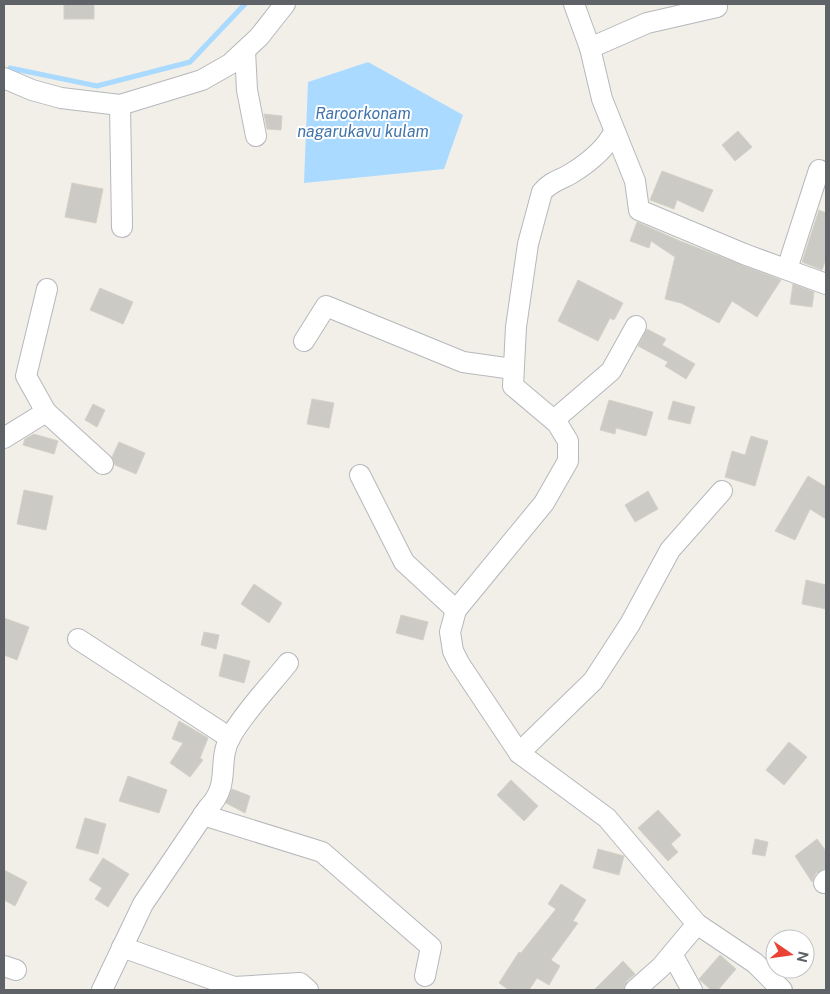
<svg xmlns="http://www.w3.org/2000/svg" width="830" height="994" viewBox="0 0 830 994" font-family="'Public Sans',sans-serif">
	<style>
		.water { fill: #aadaff }
		.lines { fill: none; stroke-linecap: round; stroke-linejoin: round }
		.stream { stroke: #aadaff; stroke-width: 5 }
		.building { fill: #cccac5; stroke: #d6d1c6 }
		.minor-casing { stroke: #b5b8bc; stroke-width: 22 }
		.minor { stroke: #fff; stroke-width: 20 }
		.labels { text-anchor: middle; dominant-baseline: central; stroke-width: 4; stroke-linejoin: round; paint-order: stroke }
		.water-label { font-size: 16px; font-style: italic; fill: #4174aa; stroke: #fff }
	</style>
	<rect width="100%" height="100%" fill="#f1efe8"/>
	<path class="water" d="M368 62 463 115 444 169 304 183 308 82Z"/>
	<g class="lines">
		<path class="stream" d="M10 68 97 86 190 62 245 4"/>
	</g>
	<g class="building">
		<rect x="64" y="4" width="30" height="15"/>
		<path d="M264 114 282 116 281 130 267 129Z"/>
		<path d="M738 131 752 147 735 161 722 145Z"/>
		<path d="M662 171 713 190 703 212 677 200 674 209 650 200Z"/>
		<path d="M72 183 103 189 96 223 65 217Z"/>
		<path d="M819 210 826 213V259L822 270 802 262Z"/>
		<path d="M637 222 680 241 781 280 757 317 732 301 719 323 681 303 665 299 675 257 651 241 649 248 630 241Z"/>
		<path d="M578 280 623 303 614 320 610 318 598 341 558 321Z"/>
		<path d="M793 284 814 292 812 307 790 304Z"/>
		<path d="M100 288 133 302 123 324 90 310Z"/>
		<path d="M647 329 666 339 662 345 695 364 686 379 665 366 668 362 638 346Z"/>
		<path d="M312 399 334 403 329 428 307 424Z"/>
		<path d="M609 400 653 412 646 436 616 428 615 434 600 430Z"/>
		<path d="M673 401 695 407 690 424 668 419Z"/>
		<path d="M93 404 105 410 97 427 85 420Z"/>
		<path d="M34 434 58 441 54 454 23 445 25 439Z"/>
		<path d="M751 436 768 441 755 486 725 477 732 451 745 455Z"/>
		<path d="M119 442 145 453 136 474 115 465 112 457Z"/>
		<path d="M808 476 826 487V519L810 509 795 540 775 531Z"/>
		<path d="M24 490 53 496 46 530 17 524Z"/>
		<path d="M648 491 658 509 635 522 625 505Z"/>
		<path d="M806 580 826 585V609L802 604Z"/>
		<path d="M254 584 282 603 269 623 241 604Z"/>
		<path d="M401 615 428 622 423 640 396 633Z"/>
		<path d="M4 618 29 627 17 660 4 655Z"/>
		<path d="M204 632 219 635 216 649 201 645Z"/>
		<path d="M224 654 250 661 244 683 219 676Z"/>
		<path d="M179 721 208 738 200 758 203 760 190 777 170 763 183 743 172 739Z"/>
		<path d="M789 742 807 757 784 785 766 770Z"/>
		<path d="M128 776 167 790 159 813 119 801Z"/>
		<path d="M511 780 538 806 524 821 497 795Z"/>
		<path d="M232 789 250 796 245 813 226 803Z"/>
		<path d="M658 810 681 835 671 844 678 852 668 861 638 828Z"/>
		<path d="M85 818 106 824 98 854 76 848Z"/>
		<path d="M755 839 768 842 765 856 752 854Z"/>
		<path d="M817 839 826 851V868L816 873 812 882 795 856Z"/>
		<path d="M598 849 624 856 619 875 593 868Z"/>
		<path d="M103 858 129 874 108 907 95 899 102 888 89 880Z"/>
		<path d="M4 870 27 882 15 906 4 900Z"/>
		<path d="M561 884 586 900 573 921 578 923 551 960 560 966 549 985 537 978 529 990H509L499 983 519 952 521 953 556 909 548 904Z"/>
		<path d="M720 955 736 969 718 990H711L699 979Z"/>
		<path d="M623 961 635 974 627 981 623 990H594Z"/>
	</g>
	<g class="lines">
		<g class="minor-casing">
			<g id="minor">
				<path d="M574 4 590 48 602 99 635 181 639 210 744 254 826 284"/>
				<path d="M590 48 647 23 717 7"/>
				<path d="M245 51 247 90 256 136"/>
				<path d="M4 78 32 90 61 98 120 105 202 80 230 64 259 37 285 4"/>
				<path d="M120 105 122 227"/>
				<path d="M614 132C605 150 588 163 572 173 561 180 551 181 542 192L528 244 516 327 513 386 557 423 568 441V461L544 503 456 610 450 632 453 651 459 663 519 753 607 818 697 924 661 967 635 990"/>
				<path d="M787 269 819 170"/>
				<path d="M304 341 326 306 463 362 513 369"/>
				<path d="M46 412 103 464"/>
				<path d="M554 420 611 371 636 326"/>
				<path d="M4 438 46 412 26 376 47 289"/>
				<path d="M360 475 404 562 456 610"/>
				<path d="M78 639 230 738"/>
				<path d="M519 753 593 681 630 624 670 550 722 491"/>
				<path d="M203 815 322 852 431 947 425 976"/>
				<path d="M824 883 826 880"/>
				<path d="M697 924 755 963 782 990"/>
				<path d="M122 947 234 987 300 983 308 990"/>
				<path d="M672 954 692 990"/>
				<path d="M4 966 16 970"/>
				<path d="M102 990 143 904 208 808C232 784 216 761 231 736 246 710 269 687 288 663"/>
			</g>
		</g>
		<use href="#minor" class="minor"/>
	</g>
	<g class="labels">
		<g class="water-label">
			<text x="363" y="113">Raroorkonam<tspan x="363" dy="18">nagarukavu kulam</tspan></text>
		</g>
	</g>
	<rect width="830" height="994" fill="none" stroke="#5f6368" stroke-width="10"/>
	<g transform="translate(790 954) rotate(103)"><circle r="24" fill="#ffffff" stroke="#bfc1c3"/>
	<path d="M0-4L9 19L0 12L-9 19Z" fill="#ea4335"/>
	<text y="-8" font-size="14" font-weight="bold" text-anchor="middle" fill="#5f6368">N</text>
	</g>
</svg>
